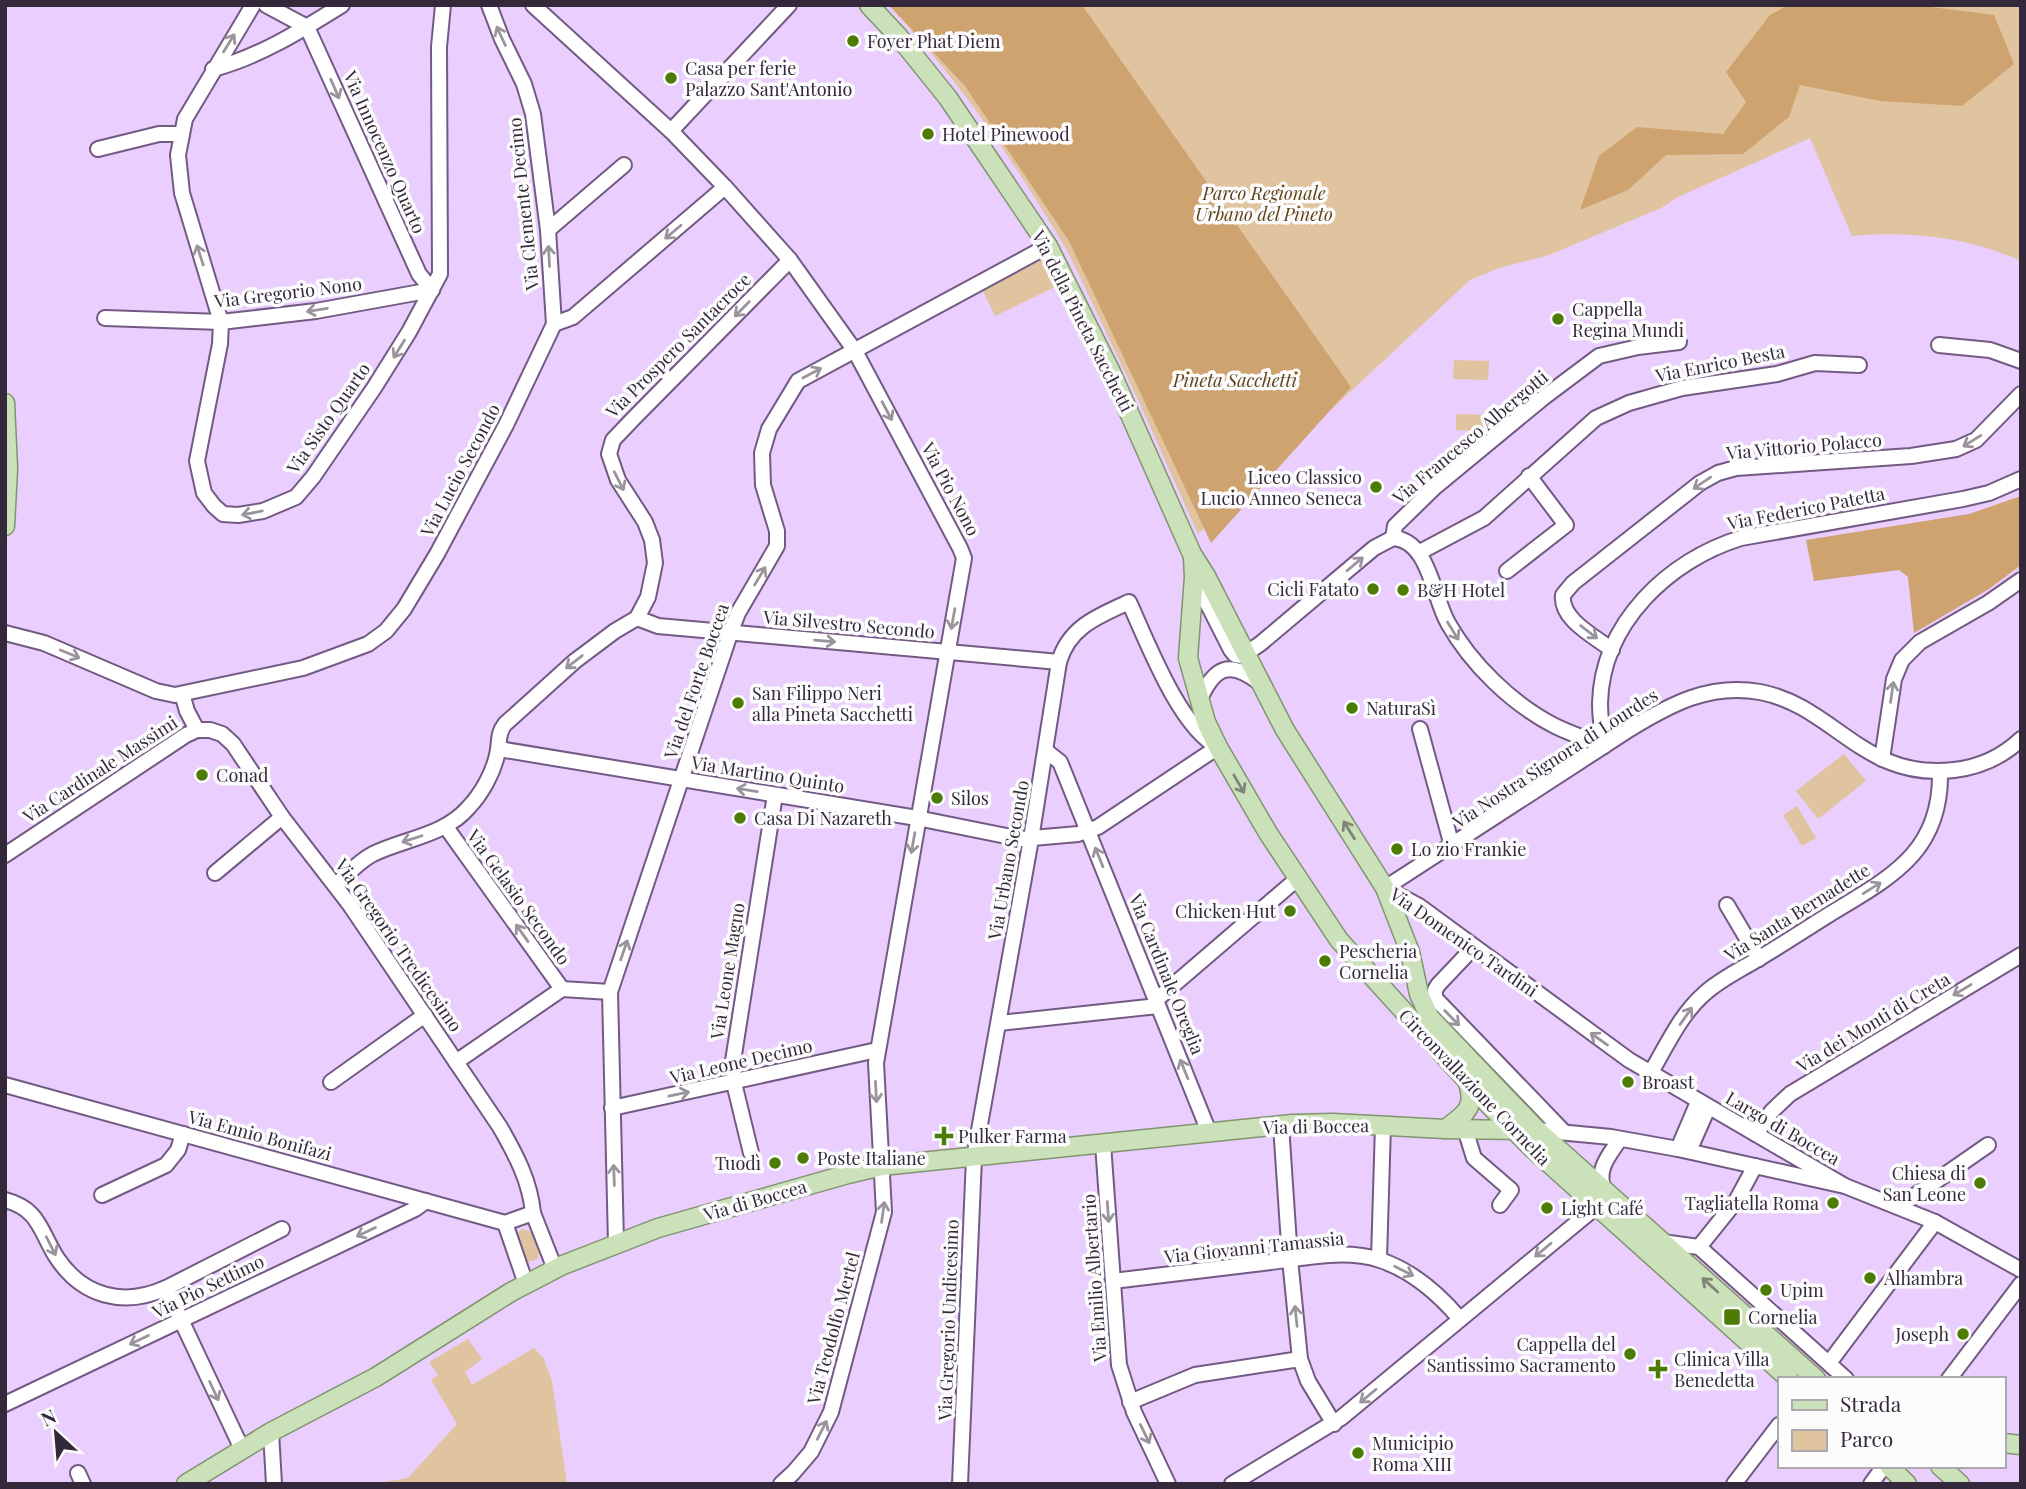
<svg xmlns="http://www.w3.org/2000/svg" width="2026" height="1489" viewBox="0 0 2026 1489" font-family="'Playfair Display',serif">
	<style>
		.green { fill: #e0c39f }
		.forest { fill: #cea36f }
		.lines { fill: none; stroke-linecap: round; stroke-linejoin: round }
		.minor-casing { stroke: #735a83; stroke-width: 18 }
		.major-casing { stroke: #80946f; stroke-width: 21 }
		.minor { stroke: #fff; stroke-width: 14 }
		.major { stroke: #cbe1b9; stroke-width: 18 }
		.oneway { stroke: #9a949d }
		.oneway2 { stroke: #80857a }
		.poi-dot { fill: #4c7c06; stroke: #fcfcfc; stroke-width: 2.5 }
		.labels { text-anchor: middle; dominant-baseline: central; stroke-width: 7; stroke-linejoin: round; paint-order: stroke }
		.poi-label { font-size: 18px; fill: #34293b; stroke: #fcfcfc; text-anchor: start }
		.street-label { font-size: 18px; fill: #34293b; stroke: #fcfcfc }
		.park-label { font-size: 18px; font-style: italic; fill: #604219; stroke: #fcfcfc }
	</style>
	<rect width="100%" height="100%" fill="#eacefd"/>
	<g class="green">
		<path d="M888 5H2021V261C1967 237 1910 231 1852 236L1810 138 1678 197 1661 208 1549 255 1499 268 1470 280 1198 534 1140 404 1069 254C1017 165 959 79 888 5Z"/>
		<path d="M1042 260 1055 287 995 316 982 289Z"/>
		<path d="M1454 360 1489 361 1488 380 1453 379Z"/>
		<path d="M1456 414 1487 415V431L1456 430Z"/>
		<path d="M1844 754 1866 781 1818 819 1796 791Z"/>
		<path d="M1797 806 1816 838 1802 846 1783 815Z"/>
		<path d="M522 1229 532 1232 540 1252 537 1259 525 1263 514 1239 516 1234Z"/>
		<path d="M468 1339 482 1359 465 1372 472 1385 534 1348 544 1359 552 1381 567 1484H372L408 1478 457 1424 431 1380 438 1375 429 1362Z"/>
	</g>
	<g class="forest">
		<path d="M889 5H1082L1351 387 1211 543 1069 241 965 86Z"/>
		<path d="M1789 5H1915L1994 15 2014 64 1962 106 1880 101 1800 85 1789 117 1743 154 1666 155 1628 190 1580 210 1599 156 1637 127 1723 134 1746 102 1726 72 1770 15Z"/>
		<path d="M2021 496V565L1989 589 1914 633 1908 577 1899 570 1814 581 1806 540 1969 514Z"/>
	</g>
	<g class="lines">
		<g class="minor-casing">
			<g id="minor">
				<path d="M253 5 185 119 178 155 182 193 221 322 220 344 197 461 204 493 214 506 223 514 238 515 263 511 296 497 313 477 374 388 409 332 440 274 439 47 443 5"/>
				<path d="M266 5 307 27"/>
				<path d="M489 5 502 39 524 84 533 114 548 230 554 324"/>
				<path d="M533 5 671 131 725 187 790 260 855 351 960 548 964 558 876 1063 884 1212 831 1412 811 1452 793 1473 781 1484"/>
				<path d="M307 27 419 274 432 290"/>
				<path d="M213 69C259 57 302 30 342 5"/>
				<path d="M671 131 789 5"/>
				<path d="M98 149 159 134H182"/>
				<path d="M548 230 624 165"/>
				<path d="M105 318 221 322 316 311 432 290"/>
				<path d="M1939 345 1990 350 2021 361"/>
				<path d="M1393 538 1395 526 1435 487 1543 398 1599 356 1638 347 1679 342"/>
				<path d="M1393 538C1429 540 1433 597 1448 623 1471 664 1512 704 1555 726 1571 734 1588 739 1604 746"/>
				<path d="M1420 552 1484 518 1596 418 1629 403 1682 388 1777 374 1815 363 1859 365"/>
				<path d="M1507 571 1566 525 1529 476"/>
				<path d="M1194 577 1231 650 1235 655 1242 656 1260 644 1374 548 1393 538"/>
				<path d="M637 618 658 626 1059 662"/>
				<path d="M5 633 44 643 156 691 175 695 303 668 368 644 386 631 404 609 437 554 506 425 554 324 573 317 725 187"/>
				<path d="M1612 650C1596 637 1560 620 1563 595L1573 583 1700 483 1718 473 1736 468 1911 456 1956 449 1976 440 2021 394"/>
				<path d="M182 694 187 711 197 730"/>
				<path d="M1199 701C1214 667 1229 659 1260 683"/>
				<path d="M1420 729 1452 846"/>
				<path d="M1604 746C1602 732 1600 718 1600 703 1602 623 1669 560 1741 538L1963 499 1989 493 2021 479"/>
				<path d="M499 749 917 818 1021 839 1078 834 1098 827 1218 747C1179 727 1147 641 1129 602 1098 616 1069 627 1059 662L1031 839 974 1158 960 1484"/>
				<path d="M1046 751 1060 762 1209 1132"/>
				<path d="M1882 759 1894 679 1902 660 1920 642 1988 603 2021 580"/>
				<path d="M446 827 562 989"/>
				<path d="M5 855 186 735 197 730H210L222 734 233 744 282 817 350 905 500 1127C516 1155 530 1181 533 1213"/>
				<path d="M215 873 282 817"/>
				<path d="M336 885C347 875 359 861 373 854 406 838 444 836 469 807 482 793 493 773 497 755 500 743 497 734 505 724L575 661 615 631 637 618 648 597 655 563 652 540 645 522 618 480 609 454 613 440 634 418 790 260"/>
				<path d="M1385 888 1630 729C1671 704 1710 683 1760 692 1834 706 1864 781 1954 770 1980 767 2002 757 2021 739"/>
				<path d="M1385 888 1419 906 1629 1060 1845 1186"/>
				<path d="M1727 905 1759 959"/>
				<path d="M1474 947 1438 985 1435 990V998L1564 1132"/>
				<path d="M1156 1000 1297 879"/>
				<path d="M999 1023 1158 1006"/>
				<path d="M456 1062 562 989 610 992"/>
				<path d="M1650 1074C1666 1047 1680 1015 1704 994 1718 981 1736 972 1753 962 1779 947 1804 930 1830 914 1891 877 1942 852 1940 771"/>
				<path d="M331 1082 425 1015"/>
				<path d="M5 1085 505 1223"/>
				<path d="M612 1108 877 1050"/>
				<path d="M1281 1125 1290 1259 1300 1359 1308 1381 1334 1424"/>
				<path d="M1465 1129 1474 1158 1511 1190 1500 1205"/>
				<path d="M1537 1130 1611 1137 1678 1149 1845 1186 1935 1222 2021 1270"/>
				<path d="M1756 1134 1772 1111 1790 1094 2021 955"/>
				<path d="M1103 1144 1119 1365 1134 1412 1168 1484"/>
				<path d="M1678 1149 1698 1102"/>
				<path d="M1689 1151 1708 1108"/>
				<path d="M751 1153 734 1083 733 1061 775 795"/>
				<path d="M1604 1191C1596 1169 1608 1157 1620 1139"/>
				<path d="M102 1195 166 1165 178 1150 183 1134"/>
				<path d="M5 1200C40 1209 40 1232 57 1258 83 1297 124 1307 166 1288L242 1449"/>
				<path d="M1900 1206 1988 1145"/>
				<path d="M505 1223 533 1213 555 1269"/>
				<path d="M505 1223 526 1284"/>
				<path d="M1662 1242 1699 1247 1846 1379"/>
				<path d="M616 1243 610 992 731 631 738 613 777 546V531L763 485 762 453 769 429 798 381 1048 246"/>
				<path d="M1699 1247 1736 1201 1755 1166"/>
				<path d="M1379 1259 1383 1125"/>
				<path d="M1113 1281C1163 1275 1213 1269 1263 1263 1300 1259 1343 1248 1380 1260 1413 1271 1438 1293 1460 1319"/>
				<path d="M166 1288 282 1229"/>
				<path d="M1829 1363 1935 1222"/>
				<path d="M1949 1379 2021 1284"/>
				<path d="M1130 1402 1195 1375 1300 1359"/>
				<path d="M5 1404 415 1209 426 1201"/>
				<path d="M271 1432 274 1484"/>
				<path d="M78 1473 83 1484"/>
				<path d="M1232 1484 1341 1418 1596 1207"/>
				<path d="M1734 1484 1779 1425"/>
				<path d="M1871 1484 1884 1466"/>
			</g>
		</g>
		<g class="major-casing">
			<g id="major">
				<path d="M869 5 899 37 948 98 1048 246 1111 372 1192 554 1206 576 1285 730 1385 888 1410 952 1419 994 1430 1018 1537 1130 1816 1379"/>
				<path d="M5 403 8 469 5 526"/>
				<path d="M1193 557 1194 577 1188 658 1206 722 1218 747 1268 833 1339 940 1489 1105 1533 1149 1789 1379"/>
				<path d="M1445 1129C1466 1114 1477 1107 1467 1080"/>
				<path d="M2003 1443 2021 1445"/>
				<path d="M1889 1466 1907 1484"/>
				<path d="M1940 1466 1960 1484"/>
				<path d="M186 1484 271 1432 376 1377 511 1292 563 1265 658 1228 848 1174 882 1166 1292 1124 1333 1123 1445 1129 1537 1130"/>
			</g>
		</g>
		<use href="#minor" class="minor"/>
		<use href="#major" class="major"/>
	</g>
	<defs><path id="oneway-shaft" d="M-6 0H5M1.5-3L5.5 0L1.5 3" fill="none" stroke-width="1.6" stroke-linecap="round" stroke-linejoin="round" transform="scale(1.75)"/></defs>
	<g class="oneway">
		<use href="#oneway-shaft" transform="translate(501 36) rotate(-115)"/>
		<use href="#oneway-shaft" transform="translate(229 43) rotate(-58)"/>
		<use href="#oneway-shaft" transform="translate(335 89) rotate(66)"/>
		<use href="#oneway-shaft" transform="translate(673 232) rotate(140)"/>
		<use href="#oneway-shaft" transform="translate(200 255) rotate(-108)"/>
		<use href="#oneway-shaft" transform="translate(549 256) rotate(-93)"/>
		<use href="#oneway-shaft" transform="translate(742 309) rotate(135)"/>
		<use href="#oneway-shaft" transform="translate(317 310) rotate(171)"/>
		<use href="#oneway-shaft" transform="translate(399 349) rotate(122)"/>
		<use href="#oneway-shaft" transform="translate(812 373) rotate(-28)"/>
		<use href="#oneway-shaft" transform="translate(887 411) rotate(62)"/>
		<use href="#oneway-shaft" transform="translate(1972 441) rotate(148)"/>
		<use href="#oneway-shaft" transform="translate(619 481) rotate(63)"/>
		<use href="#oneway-shaft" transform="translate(1702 483) rotate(146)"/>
		<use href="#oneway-shaft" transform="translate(252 513) rotate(169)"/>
		<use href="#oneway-shaft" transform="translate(1355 564) rotate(-40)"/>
		<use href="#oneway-shaft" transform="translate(760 576) rotate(-59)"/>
		<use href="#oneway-shaft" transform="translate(953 619) rotate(100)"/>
		<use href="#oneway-shaft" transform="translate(1453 631) rotate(58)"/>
		<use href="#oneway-shaft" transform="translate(1589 632) rotate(37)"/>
		<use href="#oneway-shaft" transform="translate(825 641) rotate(5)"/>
		<use href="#oneway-shaft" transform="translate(70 654) rotate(22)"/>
		<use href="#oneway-shaft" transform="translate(574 662) rotate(142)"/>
		<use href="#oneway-shaft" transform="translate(1892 692) rotate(-82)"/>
		<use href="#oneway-shaft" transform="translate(747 790) rotate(-171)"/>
		<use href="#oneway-shaft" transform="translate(412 839) rotate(162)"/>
		<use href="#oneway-shaft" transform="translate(913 843) rotate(100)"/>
		<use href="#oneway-shaft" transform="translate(1099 857) rotate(-112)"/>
		<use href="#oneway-shaft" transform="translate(1872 888) rotate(-32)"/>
		<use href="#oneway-shaft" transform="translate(522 933) rotate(-125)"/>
		<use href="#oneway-shaft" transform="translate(624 950) rotate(-71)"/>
		<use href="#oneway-shaft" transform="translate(1962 990) rotate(149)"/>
		<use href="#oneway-shaft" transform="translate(1686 1016) rotate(-55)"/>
		<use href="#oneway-shaft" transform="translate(1452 1018) rotate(46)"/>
		<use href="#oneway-shaft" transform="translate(1599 1039) rotate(-145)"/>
		<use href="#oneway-shaft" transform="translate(1184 1069) rotate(-112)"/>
		<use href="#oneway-shaft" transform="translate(876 1092) rotate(87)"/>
		<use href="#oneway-shaft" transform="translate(679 1094) rotate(-12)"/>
		<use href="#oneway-shaft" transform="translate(614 1175) rotate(-92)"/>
		<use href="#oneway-shaft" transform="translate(883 1212) rotate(-82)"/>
		<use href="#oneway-shaft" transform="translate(1108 1212) rotate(86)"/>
		<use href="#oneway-shaft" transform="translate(366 1232) rotate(154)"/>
		<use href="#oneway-shaft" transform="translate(51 1246) rotate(63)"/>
		<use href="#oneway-shaft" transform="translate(1543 1250) rotate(140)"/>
		<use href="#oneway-shaft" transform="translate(1404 1271) rotate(27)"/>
		<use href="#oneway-shaft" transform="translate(1296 1316) rotate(-96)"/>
		<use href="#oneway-shaft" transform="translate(139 1340) rotate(154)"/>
		<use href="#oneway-shaft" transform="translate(214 1391) rotate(65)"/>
		<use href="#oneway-shaft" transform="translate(1368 1396) rotate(140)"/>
		<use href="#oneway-shaft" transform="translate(822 1430) rotate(-63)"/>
		<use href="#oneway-shaft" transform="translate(1145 1434) rotate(64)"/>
	</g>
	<g class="oneway2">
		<use href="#oneway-shaft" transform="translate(1239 784) rotate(60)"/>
		<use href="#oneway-shaft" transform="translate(1349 830) rotate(-122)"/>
		<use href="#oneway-shaft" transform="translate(1710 1285) rotate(-138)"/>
	</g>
	<g class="poi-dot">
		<circle cx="853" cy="41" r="7"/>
		<circle cx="671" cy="78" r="7"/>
		<circle cx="928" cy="134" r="7"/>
		<circle cx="1558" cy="319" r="7"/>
		<circle cx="1376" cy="487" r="7"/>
		<circle cx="1373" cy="589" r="7"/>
		<circle cx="1403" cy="590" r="7"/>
		<circle cx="738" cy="703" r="7"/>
		<circle cx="1352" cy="708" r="7"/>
		<circle cx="202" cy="775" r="7"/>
		<circle cx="937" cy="798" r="7"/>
		<circle cx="740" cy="818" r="7"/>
		<circle cx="1397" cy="849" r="7"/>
		<circle cx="1290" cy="911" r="7"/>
		<circle cx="1325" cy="961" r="7"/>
		<circle cx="1628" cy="1082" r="7"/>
		<path d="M940.5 1125.5h7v7h7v7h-7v7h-7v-7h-7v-7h7z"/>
		<circle cx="803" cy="1158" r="7"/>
		<circle cx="775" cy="1163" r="7"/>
		<circle cx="1980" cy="1183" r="7"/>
		<circle cx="1833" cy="1203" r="7"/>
		<circle cx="1547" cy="1208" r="7"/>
		<circle cx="1870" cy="1278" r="7"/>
		<circle cx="1766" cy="1290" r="7"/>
		<rect x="1723" y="1308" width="18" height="18" rx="3.5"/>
		<circle cx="1963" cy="1334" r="7"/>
		<circle cx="1630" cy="1354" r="7"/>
		<path d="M1654.5 1358.5h7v7h7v7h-7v7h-7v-7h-7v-7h7z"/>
		<circle cx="1358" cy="1453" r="7"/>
	</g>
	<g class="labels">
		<g class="poi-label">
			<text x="867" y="41">Foyer Phat Diem</text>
			<text x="685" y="68">Casa per ferie<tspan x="685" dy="21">Palazzo Sant'Antonio</tspan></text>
			<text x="942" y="134">Hotel Pinewood</text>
			<text x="1572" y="309">Cappella<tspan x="1572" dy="21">Regina Mundi</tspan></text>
			<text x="1362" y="477" text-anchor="end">Liceo Classico<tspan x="1362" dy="21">Lucio Anneo Seneca</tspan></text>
			<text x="1359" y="589" text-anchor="end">Cicli Fatato</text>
			<text x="1417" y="590">B&amp;H Hotel</text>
			<text x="752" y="693">San Filippo Neri<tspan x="752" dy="21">alla Pineta Sacchetti</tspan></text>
			<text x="1366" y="708">NaturaSì</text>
			<text x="216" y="775">Conad</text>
			<text x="951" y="798">Silos</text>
			<text x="754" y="818">Casa Di Nazareth</text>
			<text x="1411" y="849">Lo zio Frankie</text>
			<text x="1276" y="911" text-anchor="end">Chicken Hut</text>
			<text x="1339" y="951">Pescheria<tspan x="1339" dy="21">Cornelia</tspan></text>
			<text x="1642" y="1082">Broast</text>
			<text x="958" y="1136">Pulker Farma</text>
			<text x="817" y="1158">Poste Italiane</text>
			<text x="761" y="1163" text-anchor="end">Tuodì</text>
			<text x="1966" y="1173" text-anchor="end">Chiesa di<tspan x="1966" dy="21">San Leone</tspan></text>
			<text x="1819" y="1203" text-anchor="end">Tagliatella Roma</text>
			<text x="1561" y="1208">Light Café</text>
			<text x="1884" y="1278">Alhambra</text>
			<text x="1780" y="1290">Upim</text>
			<text x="1748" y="1317">Cornelia</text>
			<text x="1949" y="1334" text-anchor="end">Joseph</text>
			<text x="1616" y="1344" text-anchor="end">Cappella del<tspan x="1616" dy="21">Santissimo Sacramento</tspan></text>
			<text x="1674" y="1359">Clinica Villa<tspan x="1674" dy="21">Benedetta</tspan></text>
			<text x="1372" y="1443">Municipio<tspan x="1372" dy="21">Roma XIII</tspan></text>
		</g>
		<g class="street-label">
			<text transform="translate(385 152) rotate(66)">Via Innocenzo Quarto</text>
			<text transform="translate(523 204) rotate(-96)">Via Clemente Decimo</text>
			<text transform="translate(288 292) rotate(-7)">Via Gregorio Nono</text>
			<text transform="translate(1083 321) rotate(63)">Via della Pineta Sacchetti</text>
			<text transform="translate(678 345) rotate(-45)">Via Prospero Santacroce</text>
			<text transform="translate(1720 363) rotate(-11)">Via Enrico Besta</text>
			<text transform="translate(328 418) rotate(-55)">Via Sisto Quarto</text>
			<text transform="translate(1470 437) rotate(-40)">Via Francesco Albergotti</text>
			<text transform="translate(1804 446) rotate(-5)">Via Vittorio Polacco</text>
			<text transform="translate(460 470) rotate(-62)">Via Lucio Secondo</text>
			<text transform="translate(951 489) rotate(62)">Via Pio Nono</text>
			<text transform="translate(1806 508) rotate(-11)">Via Federico Patetta</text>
			<text transform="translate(849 624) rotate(5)">Via Silvestro Secondo</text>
			<text transform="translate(696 681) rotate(-71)">Via del Forte Boccea</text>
			<text transform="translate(1555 758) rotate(-33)">Via Nostra Signora di Lourdes</text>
			<text transform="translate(100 769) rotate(-33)">Via Cardinale Massimi</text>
			<text transform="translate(768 774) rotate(9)">Via Martino Quinto</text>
			<text transform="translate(1008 860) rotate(-80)">Via Urbano Secondo</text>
			<text transform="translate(519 897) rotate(54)">Via Gelasio Secondo</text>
			<text transform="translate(1797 912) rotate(-32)">Via Santa Bernadette</text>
			<text transform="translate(1464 942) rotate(35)">Via Domenico Tardini</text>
			<text transform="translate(399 945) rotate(55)">Via Gregorio Tredicesimo</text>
			<text transform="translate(727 971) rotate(-81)">Via Leone Magno</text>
			<text transform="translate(1167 974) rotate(68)">Via Cardinale Oreglia</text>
			<text transform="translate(1873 1022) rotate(-31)">Via dei Monti di Creta</text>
			<text transform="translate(741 1061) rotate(-13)">Via Leone Decimo</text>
			<text transform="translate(1475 1087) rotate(46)">Circonvallazione Cornelia</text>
			<text transform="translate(1316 1126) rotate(-1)">Via di Boccea</text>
			<text transform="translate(1783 1128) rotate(30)">Largo di Boccea</text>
			<text transform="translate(260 1135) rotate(15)">Via Ennio Bonifazi</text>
			<text transform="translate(755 1200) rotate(-16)">Via di Boccea</text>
			<text transform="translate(1254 1247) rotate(-6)">Via Giovanni Tamassia</text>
			<text transform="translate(1094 1278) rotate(-94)">Via Emilio Albertario</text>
			<text transform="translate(208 1286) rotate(-26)">Via Pio Settimo</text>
			<text transform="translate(948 1320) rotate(-88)">Via Gregorio Undicesimo</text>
			<text transform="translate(833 1328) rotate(-75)">Via Teodolfo Mertel</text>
		</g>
		<g class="park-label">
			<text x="1264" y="193">Parco Regionale<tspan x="1264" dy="21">Urbano del Pineto</tspan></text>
			<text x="1235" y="380">Pineta Sacchetti</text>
		</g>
	</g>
	<rect width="2026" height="1489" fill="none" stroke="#34293b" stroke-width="14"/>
	<rect x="1778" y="1377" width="228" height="91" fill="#fcfcfc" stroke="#aca8af" stroke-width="2"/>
	<rect x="1792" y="1400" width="35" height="10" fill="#cbe1b9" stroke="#aca8af" stroke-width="2"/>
	<text x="1840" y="1412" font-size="21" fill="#34293b">Strada</text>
	<rect x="1792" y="1430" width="35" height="21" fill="#e0c39f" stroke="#aca8af" stroke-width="2"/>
	<text x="1840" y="1447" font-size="21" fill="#34293b">Parco</text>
	<g transform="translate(56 1433) rotate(334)" stroke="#fcfcfc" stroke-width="5" paint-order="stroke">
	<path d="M0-5L12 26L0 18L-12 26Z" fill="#34293b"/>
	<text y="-10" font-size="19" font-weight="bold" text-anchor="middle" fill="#34293b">N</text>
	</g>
</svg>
